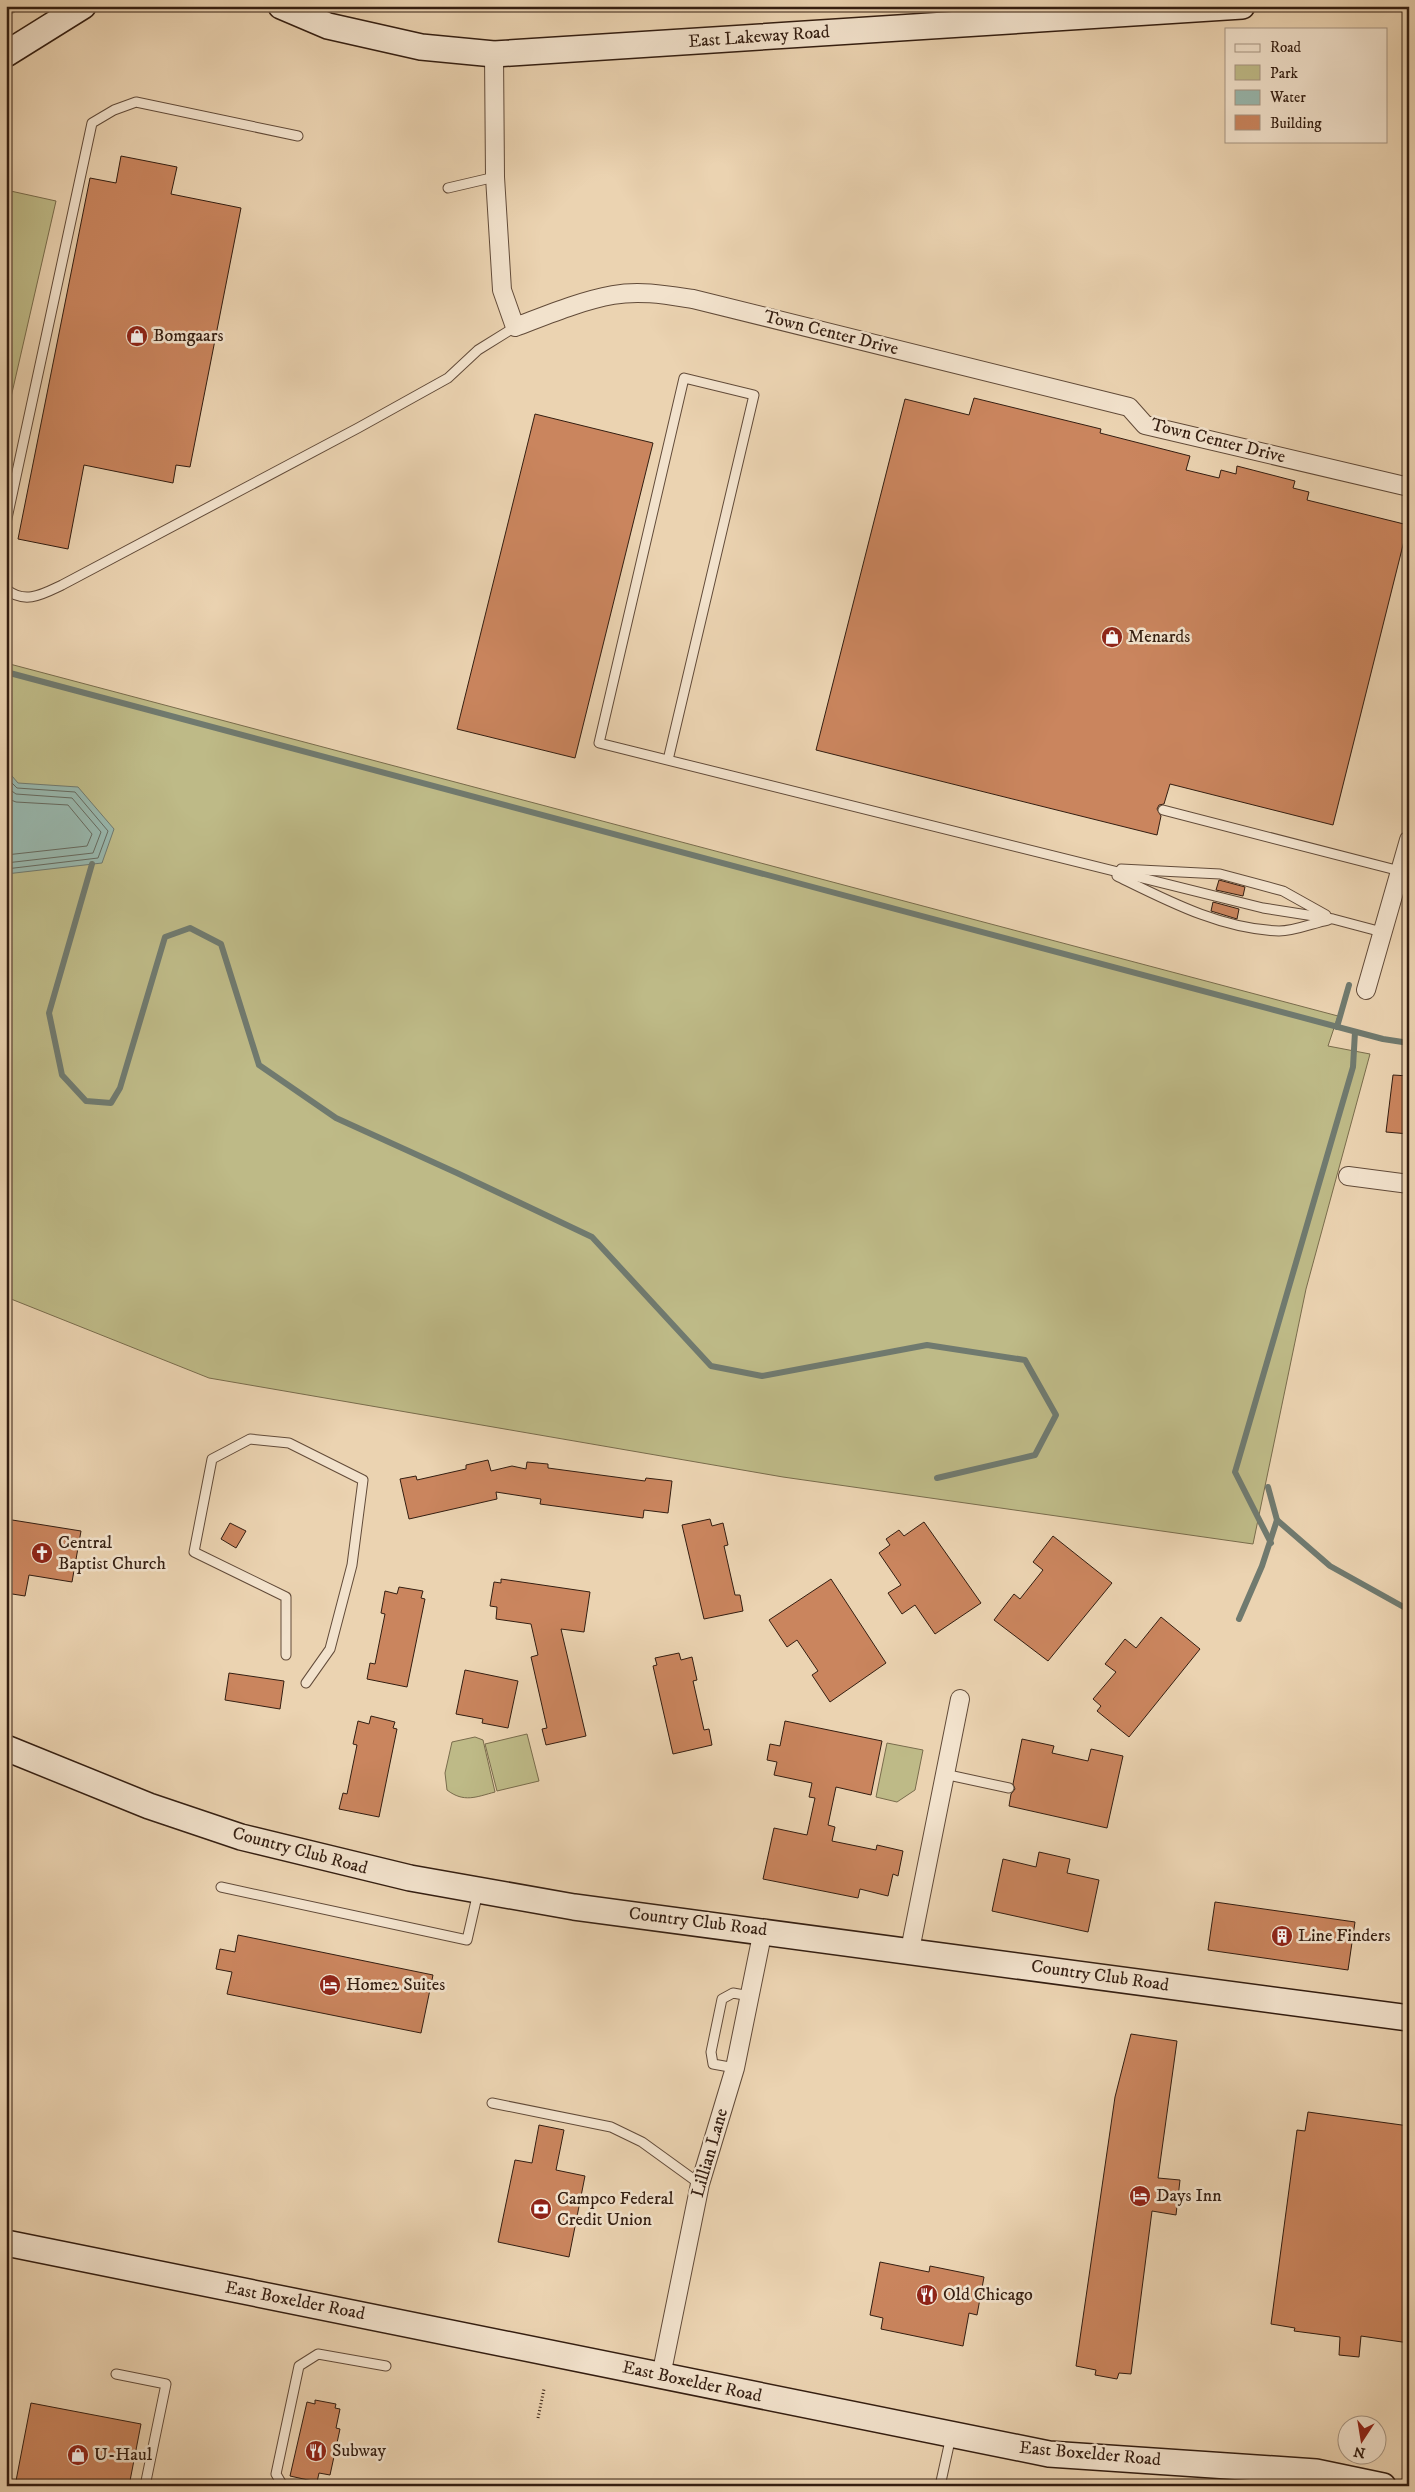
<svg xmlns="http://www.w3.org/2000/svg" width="1415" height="2492" viewBox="0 0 1415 2492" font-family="'IM FELL DW Pica',serif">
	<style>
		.green { fill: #beba87; stroke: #796c4c }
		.water { fill: #98b7ad; stroke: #707a6f }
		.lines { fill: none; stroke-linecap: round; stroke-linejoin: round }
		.shore { stroke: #666a5f; stroke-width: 1 }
		.stream { stroke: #707a6f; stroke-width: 6 }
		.building { fill: #ca855e; stroke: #341e11 }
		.lane-casing { stroke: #624b39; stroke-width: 11 }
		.street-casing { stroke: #624b39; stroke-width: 20 }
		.secondary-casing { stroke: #341e11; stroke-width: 28 }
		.path { stroke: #341e11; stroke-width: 3; stroke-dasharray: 1 2.5; stroke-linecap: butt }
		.lane { stroke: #f2e2cc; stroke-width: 9 }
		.street { stroke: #f2e2cc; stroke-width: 18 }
		.secondary { stroke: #f2e2cc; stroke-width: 25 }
		.labels { text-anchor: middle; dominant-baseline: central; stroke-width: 5; stroke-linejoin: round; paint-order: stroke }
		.street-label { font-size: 18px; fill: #341e11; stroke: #f2e2cc }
		.poi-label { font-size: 18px; fill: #341e11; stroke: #f2e2cc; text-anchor: start }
	</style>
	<rect width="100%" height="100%" fill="#ebd3b1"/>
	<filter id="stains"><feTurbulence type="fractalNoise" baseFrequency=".004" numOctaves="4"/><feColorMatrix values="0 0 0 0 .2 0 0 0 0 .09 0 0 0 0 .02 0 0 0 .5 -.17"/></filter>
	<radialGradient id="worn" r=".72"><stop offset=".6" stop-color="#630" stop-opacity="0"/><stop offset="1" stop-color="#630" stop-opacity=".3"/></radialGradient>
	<g class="green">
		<path d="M6 6H25L6 17Z"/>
		<path d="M421 6H572L448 11Z"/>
		<path d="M6 190 56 201 6 419Z"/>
		<path d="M6 663 1338 1016 1328 1046 1370 1054 1306 1289 1253 1544 783 1477 209 1378 6 1297Z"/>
		<path d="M527 1734 539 1781 497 1791 485 1744Z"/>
		<path d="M475 1737 483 1740 495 1792C476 1797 464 1803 447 1790L445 1773 452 1742Z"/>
		<path d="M887 1743 923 1750 915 1790 897 1802 876 1797Z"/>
	</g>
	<path class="water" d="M6 769 18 783 78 787 114 829 102 863 6 874Z"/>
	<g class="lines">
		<g class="shore">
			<path d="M6 777 17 788 75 792 108 831 98 858 6 869"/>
			<path d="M6 787 16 794 72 798 101 832 93 853 6 863"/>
			<path d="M6 798 16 802 68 805 92 834 87 846 6 855"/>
		</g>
		<g class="stream">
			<path d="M6 672 1383 1039 1409 1043"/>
			<path d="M92 864 49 1013 62 1075 86 1101 111 1103 120 1088 165 937 190 928 221 944 259 1065 336 1118 457 1173 592 1237 711 1366 762 1376 927 1345 1025 1360 1056 1415 1035 1455 937 1478"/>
			<path d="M1337 1027 1349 985"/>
			<path d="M1268 1487 1277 1520"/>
			<path d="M1271 1543 1235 1472 1353 1067 1355 1032"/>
			<path d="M1239 1619 1262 1566 1277 1520 1330 1566 1409 1610"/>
		</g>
	</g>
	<g class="building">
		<path d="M121 156 177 167 171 194 241 208 190 467 176 465 173 483 84 465 68 549 18 539 90 178 116 183Z"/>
		<path d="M974 398 1101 429 1100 433 1190 456 1186 470 1219 478 1221 470 1236 474 1237 466 1295 481 1293 488 1309 492 1307 500 1408 525 1333 825 1170 784 1164 804 1159 805 1157 809 1161 816 1157 835 816 750 905 399 969 415Z"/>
		<path d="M535 414 653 443 575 758 457 729Z"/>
		<path d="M1219 880 1245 887 1243 896 1216 890Z"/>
		<path d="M1213 902 1239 909 1237 919 1211 911Z"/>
		<path d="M1393 1075 1409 1076V1134L1386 1132Z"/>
		<path d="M488 1460 491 1471 512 1466 526 1469 527 1462 548 1464V1468L645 1481 646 1478 672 1481 668 1513 644 1510 643 1518 540 1504 541 1499 496 1492 497 1499 409 1519 400 1479 416 1476 417 1480 466 1469V1465Z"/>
		<path d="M6 1519 81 1531 72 1582 29 1575 25 1596 6 1593Z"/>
		<path d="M710 1519 712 1526 723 1523 728 1545 724 1546 735 1595H740L743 1611 704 1619 682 1525Z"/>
		<path d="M924 1522 981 1603 935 1634 915 1605 902 1614 888 1593 901 1585 879 1553 890 1545 886 1539 899 1530 904 1536Z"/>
		<path d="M230 1523 246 1531 236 1548 221 1539Z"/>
		<path d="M1053 1536 1112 1583 1048 1661 994 1620 1014 1594 1020 1599 1043 1570 1033 1562Z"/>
		<path d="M501 1579 590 1592 584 1632 561 1629 586 1736 546 1745 542 1729 547 1728 531 1657 538 1655 531 1624 496 1619 497 1607 490 1606 494 1582 501 1583Z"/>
		<path d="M831 1579 886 1663 830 1702 812 1675 818 1671 797 1640 787 1647 769 1620Z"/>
		<path d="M399 1587 423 1591 421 1598 425 1599 407 1687 367 1679 370 1663 375 1664 385 1614 381 1613 385 1591 397 1594Z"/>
		<path d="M1161 1617 1200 1649 1129 1737 1097 1711 1101 1706 1093 1699 1116 1672 1105 1664 1125 1639 1136 1648Z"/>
		<path d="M679 1653 681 1660 692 1657 697 1680 693 1681 704 1730 709 1729 712 1745 673 1754 653 1666 657 1665 655 1658Z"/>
		<path d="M465 1670 518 1681 508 1728 482 1723 483 1719 456 1714Z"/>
		<path d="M229 1673 284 1681 280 1709 225 1700Z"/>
		<path d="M371 1716 395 1722 393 1728 397 1729 379 1817 339 1809 343 1793 347 1794 357 1745 353 1744 358 1721 369 1724Z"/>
		<path d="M785 1721 882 1741 871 1795 836 1787 828 1825 835 1827 832 1841 876 1850 877 1845 903 1851 898 1876 893 1874 888 1896 860 1889 858 1898 763 1879 774 1828 807 1835 815 1798 809 1797 812 1783 774 1775 777 1762 767 1760 770 1744 780 1746Z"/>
		<path d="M1022 1739 1054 1746 1052 1753 1088 1761 1091 1749 1123 1756 1107 1828 1009 1806 1011 1794 1015 1789 1013 1784Z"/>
		<path d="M1039 1852 1070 1859 1067 1873 1099 1880 1088 1932 992 1911 1003 1859 1036 1867Z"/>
		<path d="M1215 1902 1355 1922 1348 1970 1208 1950Z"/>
		<path d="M238 1935 433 1975 421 2033 227 1994 232 1972 216 1969 220 1949 235 1952Z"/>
		<path d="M1131 2034 1177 2041 1158 2178 1180 2180 1176 2215 1152 2211 1131 2374 1119 2373 1117 2379 1095 2375 1096 2370 1076 2366 1115 2097Z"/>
		<path d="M1308 2112 1409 2126V2343L1361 2336 1359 2357 1339 2355 1340 2337 1294 2331 1295 2328 1271 2324 1297 2130 1305 2131Z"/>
		<path d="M539 2125 564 2130 556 2170 585 2176 569 2257 498 2242 515 2160 532 2163Z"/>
		<path d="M880 2262 929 2272 930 2266 984 2277 977 2315 969 2313 963 2346 881 2329 883 2318 870 2315Z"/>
		<path d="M315 2400 336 2404 335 2408 340 2409 336 2428 340 2429 330 2475 319 2473 317 2482 290 2476 307 2402 315 2404Z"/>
		<path d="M31 2403 141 2424 129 2486H15Z"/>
	</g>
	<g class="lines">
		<g class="lane-casing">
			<g id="lane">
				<path d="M448 188 495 177"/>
				<path d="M6 523 92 123 114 110 136 102 298 136"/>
				<path d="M6 589C25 605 43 594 62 585L358 428 448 378 478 350 515 327"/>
				<path d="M668 760 754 395 684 378 599 743 1263 908 1333 919 1382 932"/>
				<path d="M1163 810 1400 871"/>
				<path d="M1121 869 1220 874 1283 891 1326 915"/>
				<path d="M1117 876C1168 901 1221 929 1279 931 1295 931 1313 923 1328 920"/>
				<path d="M286 1655V1597L194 1552 212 1459 250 1439 289 1443 363 1480 352 1565 330 1649 306 1683"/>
				<path d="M944 1774 1009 1788"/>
				<path d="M221 1887 467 1940 478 1892"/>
				<path d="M735 2068 713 2064 711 2052 722 1999 733 1993 750 1996"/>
				<path d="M492 2103 611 2127 642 2142 700 2184"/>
				<path d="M116 2374 166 2384 145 2486"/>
				<path d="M283 2486 276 2474 299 2366 318 2354 386 2366"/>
				<path d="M940 2486 951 2436"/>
			</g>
		</g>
		<g class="street-casing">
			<g id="street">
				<path d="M494 54 495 177 502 290 515 327C547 315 580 301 613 295 640 290 667 295 693 299L1129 407 1145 425 1409 487"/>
				<path d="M1366 990 1409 840"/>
				<path d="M1348 1176 1409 1184"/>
				<path d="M910 1950 960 1699"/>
				<path d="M661 2376 700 2184 735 2068 763 1930"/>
			</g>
		</g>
		<g class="secondary-casing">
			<g id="secondary">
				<path d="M281 6 328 26 421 47 494 54 1242 6"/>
				<path d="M6 54 83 6"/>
				<path d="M6 1748 149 1806 241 1837 410 1878 574 1907 1409 2018"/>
				<path d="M6 2243 1049 2454 1316 2472 1383 2486"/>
			</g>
		</g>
		<path class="path" d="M538 2418 544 2389"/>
		<use href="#lane" class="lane"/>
		<use href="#street" class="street"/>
		<use href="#secondary" class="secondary"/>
	</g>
	<defs>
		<g id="shop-disc" transform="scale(1.125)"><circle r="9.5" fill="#8f2418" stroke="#f2e2cc"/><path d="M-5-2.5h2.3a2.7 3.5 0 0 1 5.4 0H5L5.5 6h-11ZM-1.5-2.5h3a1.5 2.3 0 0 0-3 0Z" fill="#fff"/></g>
		<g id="church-disc" transform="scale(1.125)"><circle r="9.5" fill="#8f2418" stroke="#f2e2cc"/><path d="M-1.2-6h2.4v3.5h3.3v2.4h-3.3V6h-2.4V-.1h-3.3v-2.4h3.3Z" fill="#fff"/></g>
		<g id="building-disc" transform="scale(1.125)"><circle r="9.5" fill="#8f2418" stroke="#f2e2cc"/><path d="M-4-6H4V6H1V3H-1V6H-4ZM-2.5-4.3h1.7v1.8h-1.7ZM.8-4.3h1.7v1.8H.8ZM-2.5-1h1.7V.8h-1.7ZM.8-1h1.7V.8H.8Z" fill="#fff"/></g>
		<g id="hotel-disc" transform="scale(1.125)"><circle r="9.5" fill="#8f2418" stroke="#f2e2cc"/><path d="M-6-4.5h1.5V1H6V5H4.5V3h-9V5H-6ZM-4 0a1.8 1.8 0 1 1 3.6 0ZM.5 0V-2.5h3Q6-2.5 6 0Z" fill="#fff"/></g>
		<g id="bank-disc" transform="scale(1.125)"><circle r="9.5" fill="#8f2418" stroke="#f2e2cc"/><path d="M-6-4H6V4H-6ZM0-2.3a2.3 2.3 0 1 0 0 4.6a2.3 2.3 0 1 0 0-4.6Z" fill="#fff"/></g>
		<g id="restaurant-disc" transform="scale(1.125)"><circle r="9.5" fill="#8f2418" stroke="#f2e2cc"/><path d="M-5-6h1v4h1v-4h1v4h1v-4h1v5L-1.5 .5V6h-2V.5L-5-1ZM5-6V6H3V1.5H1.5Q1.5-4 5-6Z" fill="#fff"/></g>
	</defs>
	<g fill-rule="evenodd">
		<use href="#shop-disc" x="137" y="336"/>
		<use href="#shop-disc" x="1112" y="637"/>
		<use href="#church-disc" x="42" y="1553"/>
		<use href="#building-disc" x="1282" y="1936"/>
		<use href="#hotel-disc" x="330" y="1985"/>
		<use href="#hotel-disc" x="1140" y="2196"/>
		<use href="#bank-disc" x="541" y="2209"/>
		<use href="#restaurant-disc" x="927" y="2295"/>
		<use href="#restaurant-disc" x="316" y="2451"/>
		<use href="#shop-disc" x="78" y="2455"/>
	</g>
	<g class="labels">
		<g class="street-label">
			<text transform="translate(759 37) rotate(-4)">East Lakeway Road</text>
			<text transform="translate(831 333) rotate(14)">Town Center Drive</text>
			<text transform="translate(1218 441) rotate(14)">Town Center Drive</text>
			<text transform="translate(300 1851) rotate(15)">Country Club Road</text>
			<text transform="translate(698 1922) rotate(7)">Country Club Road</text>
			<text transform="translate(1100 1976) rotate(8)">Country Club Road</text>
			<text transform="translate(710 2153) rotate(-74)">Lillian Lane</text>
			<text transform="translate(295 2301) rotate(11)">East Boxelder Road</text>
			<text transform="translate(692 2382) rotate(12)">East Boxelder Road</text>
			<text transform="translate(1090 2454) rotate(5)">East Boxelder Road</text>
		</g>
		<g class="poi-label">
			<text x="153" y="336">Bomgaars</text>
			<text x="1128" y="637">Menards</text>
			<text x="58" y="1543">Central<tspan x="58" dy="21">Baptist Church</tspan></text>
			<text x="1298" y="1936">Line Finders</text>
			<text x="346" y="1985">Home2 Suites</text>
			<text x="1156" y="2196">Days Inn</text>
			<text x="557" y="2199">Campco Federal<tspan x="557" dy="21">Credit Union</tspan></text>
			<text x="943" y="2295">Old Chicago</text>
			<text x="332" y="2451">Subway</text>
			<text x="94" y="2455">U-Haul</text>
		</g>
	</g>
	<rect width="1415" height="2492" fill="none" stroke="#ebd3b1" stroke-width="25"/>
	<rect x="8" y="8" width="1400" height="2477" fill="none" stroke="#341e11" stroke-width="2.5"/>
	<rect x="12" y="12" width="1390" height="2467" fill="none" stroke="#341e11"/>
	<rect x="1225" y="28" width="162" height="115" fill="#f2e2cc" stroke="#a69481"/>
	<rect x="1235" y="44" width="25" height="8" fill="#f2e2cc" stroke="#a69481"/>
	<text x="1270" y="52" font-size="15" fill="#341e11">Road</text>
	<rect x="1235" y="65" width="25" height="15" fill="#beba87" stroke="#a69481"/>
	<text x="1270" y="78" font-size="15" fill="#341e11">Park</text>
	<rect x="1235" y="90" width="25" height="15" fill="#98b7ad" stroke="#a69481"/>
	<text x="1270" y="102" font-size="15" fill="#341e11">Water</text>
	<rect x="1235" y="115" width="25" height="15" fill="#ca855e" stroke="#a69481"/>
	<text x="1270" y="128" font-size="15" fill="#341e11">Building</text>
	<g transform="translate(1362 2440) rotate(192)"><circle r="24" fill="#f2e2cc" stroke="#a69481"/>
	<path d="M0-4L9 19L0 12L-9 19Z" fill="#8f2418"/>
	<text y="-8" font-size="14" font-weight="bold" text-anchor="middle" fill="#341e11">N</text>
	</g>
	<rect width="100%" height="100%" filter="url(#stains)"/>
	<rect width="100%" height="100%" fill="url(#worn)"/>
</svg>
